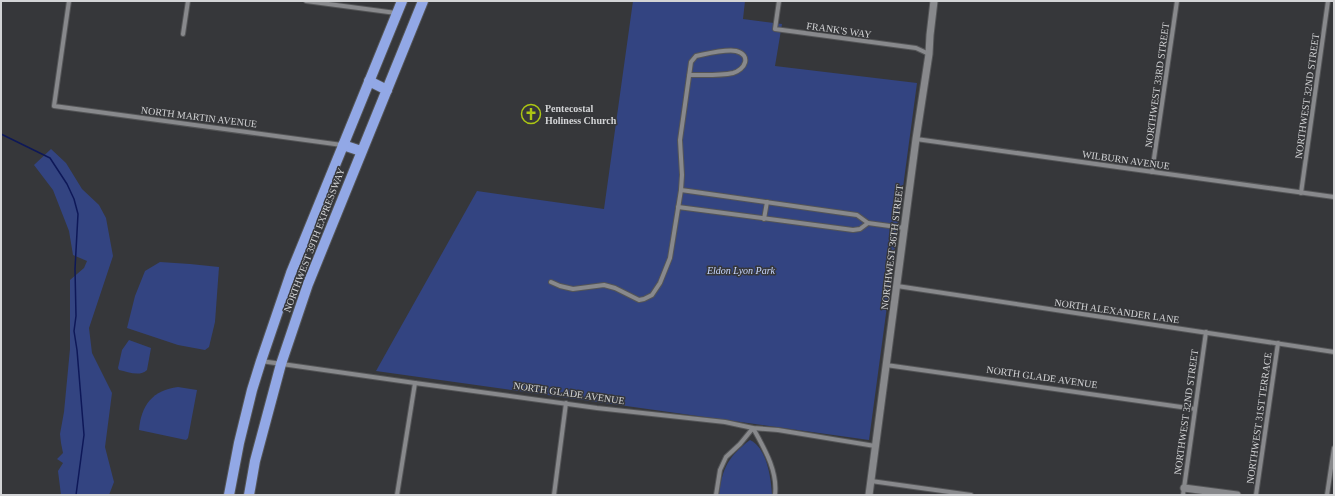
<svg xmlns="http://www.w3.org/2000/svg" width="1335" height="496" viewBox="0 0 1335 496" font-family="'Times New Roman',serif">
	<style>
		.green { fill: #334481 }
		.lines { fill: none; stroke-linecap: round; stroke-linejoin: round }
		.stream { stroke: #0e1858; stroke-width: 1.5 }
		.minor-casing { stroke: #545557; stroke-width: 6 }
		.tertiary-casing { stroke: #545557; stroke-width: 9 }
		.trunk-casing { stroke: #545557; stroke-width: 12 }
		.minor { stroke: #88898c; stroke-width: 4 }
		.tertiary { stroke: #88898c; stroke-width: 7 }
		.trunk { stroke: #92a8e6; stroke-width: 10 }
		.labels { text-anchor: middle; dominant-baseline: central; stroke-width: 3; stroke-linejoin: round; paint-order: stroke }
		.street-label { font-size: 10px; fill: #d3d4d6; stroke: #36373a }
		.poi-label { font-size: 10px; font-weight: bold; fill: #d3d4d6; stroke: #36373a; text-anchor: start }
		.park-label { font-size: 10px; font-style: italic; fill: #c7d6fe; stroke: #36373a }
	</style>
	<rect width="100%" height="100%" fill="#36373a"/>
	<g class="green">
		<path d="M633 1H745L743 19 782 24 775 66 917 83 869 440 376 371 477 191 604 209Z"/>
		<path d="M51 149 66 163 82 189 99 205 106 218 113 256 89 328 92 353 112 393 105 447 114 482 109 495H61L58 471 63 463 57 459 63 453 61 443 60 434 64 412 70 349V280L84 268 87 261 73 255 69 231 53 190 34 165Z"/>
		<path d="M160 262 190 264 219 267 215 322 209 347 205 350 178 345 127 328 135 296 145 271Z"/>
		<path d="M129 340 151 348 147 370C140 377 128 372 119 370L118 368 122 350Z"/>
		<path d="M178 387 197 390 188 438 186 440 139 430C141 405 153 390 178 387Z"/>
		<path d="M750 440C767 448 771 478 772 495H719C722 468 728 457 750 440Z"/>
	</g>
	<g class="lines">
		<path class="stream" d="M1 134 50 158 67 184 74 199 78 214 75 269 76 316 74 331 77 350 84 435 76 495"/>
		<g class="minor-casing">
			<g id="minor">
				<path d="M69 1 54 106 342 145"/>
				<path d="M306 1 396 13"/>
				<path d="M779 1 775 29 916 48 929 54"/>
				<path d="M183 34 188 1"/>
				<path d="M916 139 1334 197"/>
				<path d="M1152 172 1177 1"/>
				<path d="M681 190 857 215 868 223 904 228"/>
				<path d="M1301 193 1328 1"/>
				<path d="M678 207 853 230 860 229 868 223"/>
				<path d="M764 219 767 202"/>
				<path d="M551 282 560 286 573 289 604 285 615 288 639 300 644 299 652 295 660 283 670 258 681 190 682 175 680 140 691 62 696 56C706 54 725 49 736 51 752 55 745 70 733 73 719 76 703 75 689 75"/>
				<path d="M897 286 1334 352"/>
				<path d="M261 361 415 383 597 408 725 422 753 428 778 430 875 446"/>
				<path d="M886 365 1195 409"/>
				<path d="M871 481 971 495"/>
				<path d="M397 495 415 383"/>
				<path d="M554 495 566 403"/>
				<path d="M716 495 720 470 726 457 740 444 753 428C764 448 778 471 775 495"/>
				<path d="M1183 495 1206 332"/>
				<path d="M1256 495 1278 343"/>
				<path d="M1327 495 1334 448"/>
			</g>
		</g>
		<g class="tertiary-casing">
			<g id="tertiary">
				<path d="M1184 488 1237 495"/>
				<path d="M869 495 916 139 929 54 930 35 934 1"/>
			</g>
		</g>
		<g class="trunk-casing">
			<g id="trunk">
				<path d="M369 81 387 90"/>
				<path d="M343 145 361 151"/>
				<path d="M229 495 239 443 252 390 261 361 291 273 402 1"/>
				<path d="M249 495 255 461 281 364 308 284 423 1"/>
			</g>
		</g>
		<use href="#minor" class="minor"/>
		<use href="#tertiary" class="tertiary"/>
		<use href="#trunk" class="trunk"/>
	</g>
	<defs>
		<g id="church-ring" transform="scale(1)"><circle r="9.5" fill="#36373a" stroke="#acc613" stroke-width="1.5"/><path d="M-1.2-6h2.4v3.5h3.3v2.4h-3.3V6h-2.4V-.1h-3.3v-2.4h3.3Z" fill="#acc613"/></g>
	</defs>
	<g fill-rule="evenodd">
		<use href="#church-ring" x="531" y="114"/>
	</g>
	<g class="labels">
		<g class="street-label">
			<text transform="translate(839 30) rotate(8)">FRANK'S WAY</text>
			<text transform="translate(1157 85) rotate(-82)">NORTHWEST 33RD STREET</text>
			<text transform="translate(1307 96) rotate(-82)">NORTHWEST 32ND STREET</text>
			<text transform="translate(199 117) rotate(7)">NORTH MARTIN AVENUE</text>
			<text transform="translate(1126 160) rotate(8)">WILBURN AVENUE</text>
			<text transform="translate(314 240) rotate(-69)">NORTHWEST 39TH EXPRESSWAY</text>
			<text transform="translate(892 247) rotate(-83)">NORTHWEST 36TH STREET</text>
			<text transform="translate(1117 311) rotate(8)">NORTH ALEXANDER LANE</text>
			<text transform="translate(1042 377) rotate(8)">NORTH GLADE AVENUE</text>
			<text transform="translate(569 393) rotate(8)">NORTH GLADE AVENUE</text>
			<text transform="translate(1186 412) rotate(-82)">NORTHWEST 32ND STREET</text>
			<text transform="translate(1259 418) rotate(-82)">NORTHWEST 31ST TERRACE</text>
		</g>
		<g class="poi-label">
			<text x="545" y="108">Pentecostal<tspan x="545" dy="12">Holiness Church</tspan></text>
		</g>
		<g class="park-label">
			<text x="741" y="270">Eldon Lyon Park</text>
		</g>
	</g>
	<rect width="1335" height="496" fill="none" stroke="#d3d4d6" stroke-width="4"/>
</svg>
